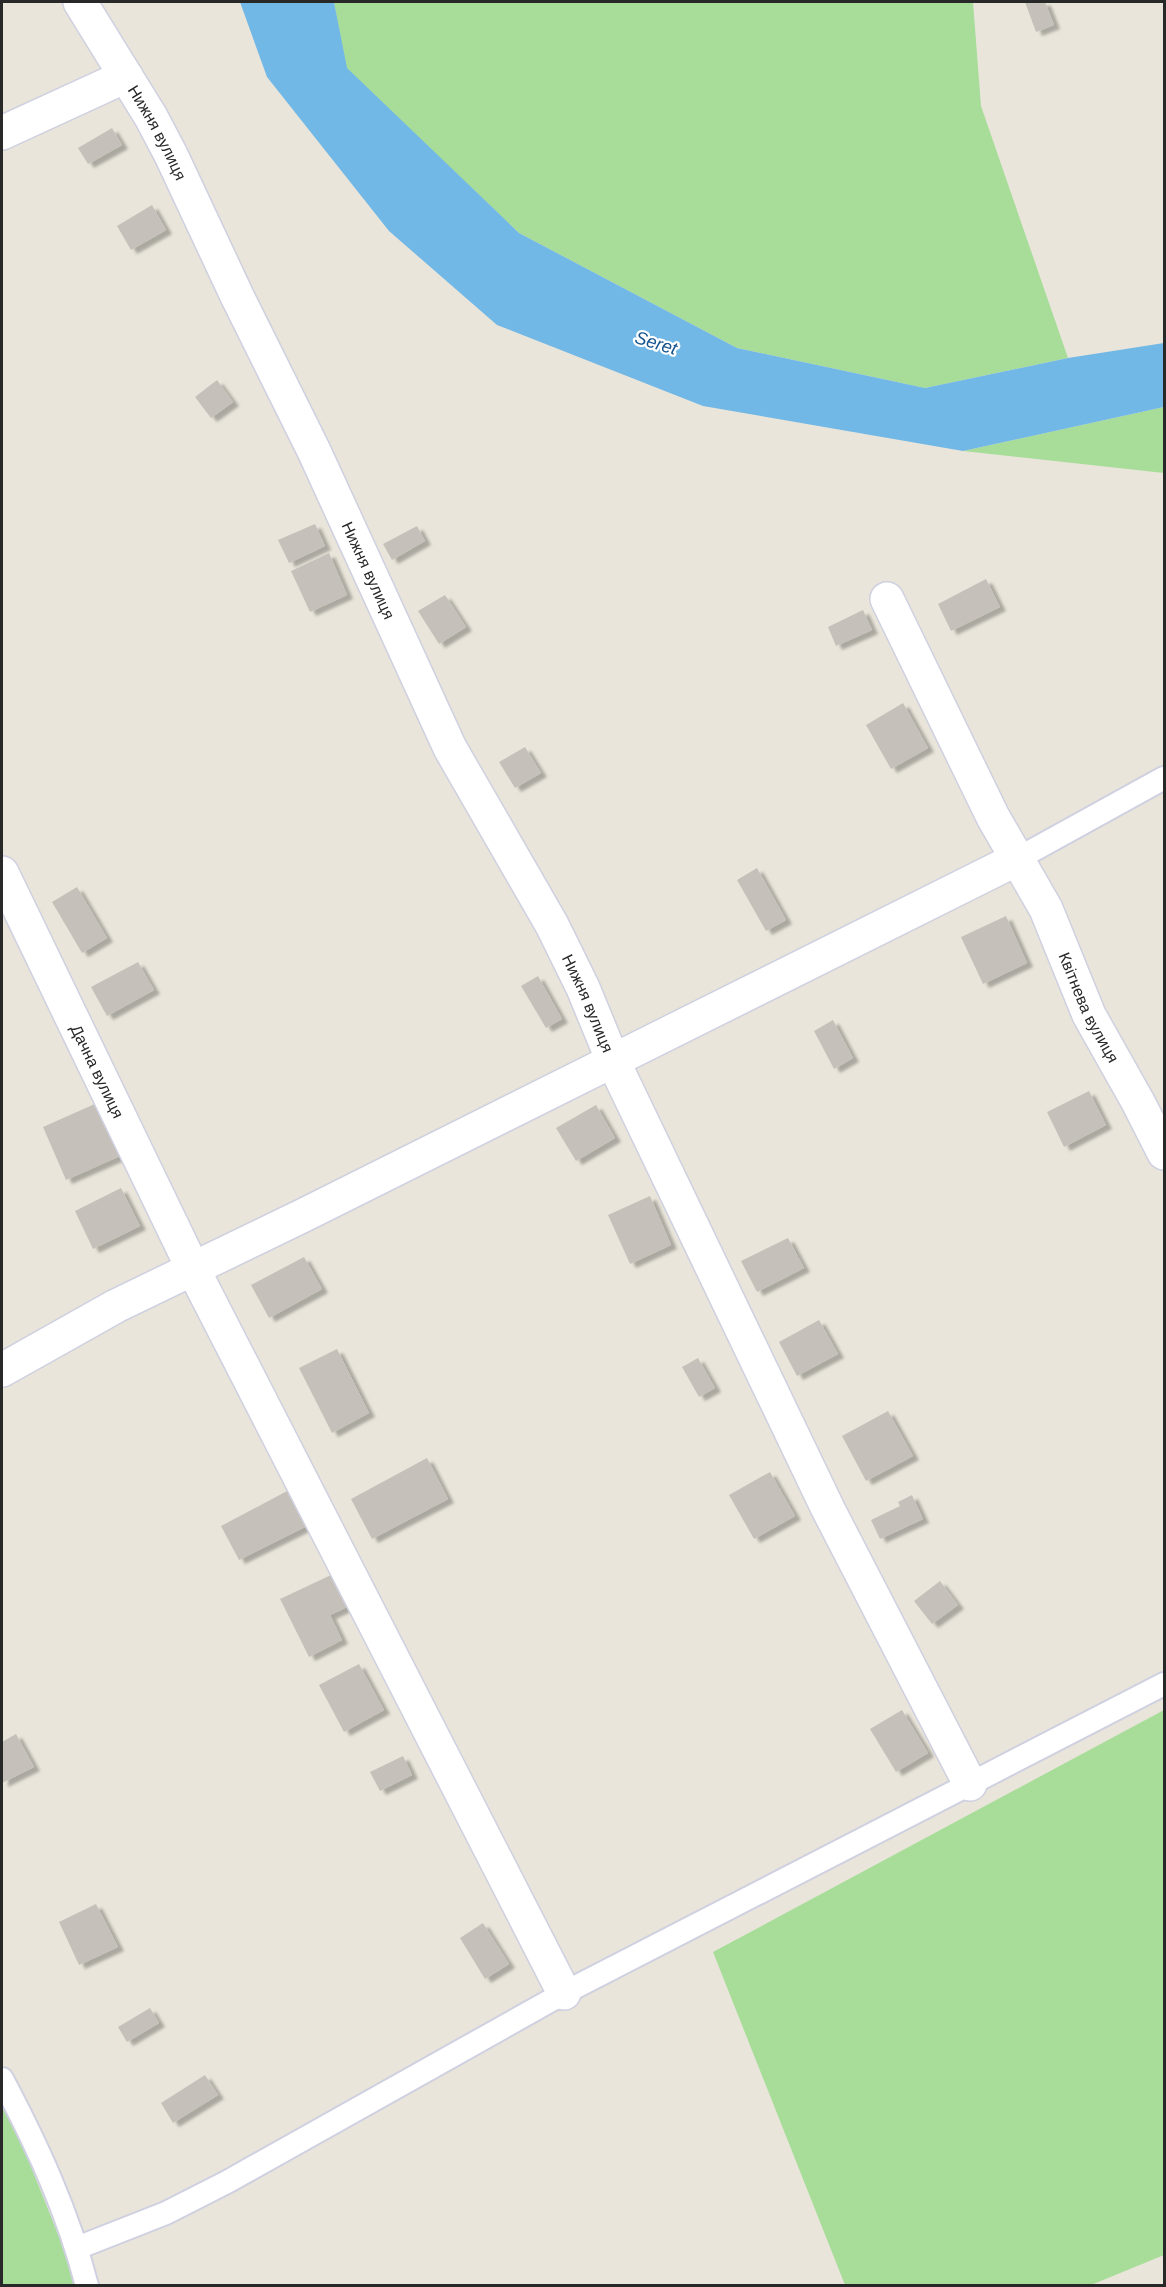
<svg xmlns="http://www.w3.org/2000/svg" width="1166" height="2287" viewBox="0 0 1166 2287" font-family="Arial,sans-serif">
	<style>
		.green { fill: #a7dd99 }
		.water { fill: #72b8e6 }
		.building { fill: #c5c1ba; filter: url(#shadow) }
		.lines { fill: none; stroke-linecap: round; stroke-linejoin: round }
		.service-casing { stroke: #cfd0e0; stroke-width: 26 }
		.minor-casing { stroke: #cfd0e0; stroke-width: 36 }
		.service { stroke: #fff; stroke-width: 22 }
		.minor { stroke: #fff; stroke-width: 33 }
		.labels { text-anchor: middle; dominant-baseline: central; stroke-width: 4.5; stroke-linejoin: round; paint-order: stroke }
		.street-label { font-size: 16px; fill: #282828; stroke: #fff }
		.water-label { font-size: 18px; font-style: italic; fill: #15548e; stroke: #fff }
	</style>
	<defs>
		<filter id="shadow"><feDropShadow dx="6" dy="4" stdDeviation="1.5" flood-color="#0004"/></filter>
	</defs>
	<rect width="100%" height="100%" fill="#e9e5da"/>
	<g class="green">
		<path d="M334 2H973L981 106 1068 358 925 388 737 348 519 233 346 68Z"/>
		<path d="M1164 407V473L963 451Z"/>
		<path d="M1164 1710V2255L1091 2285H845L713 1952Z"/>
		<path d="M2 2101 13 2122 64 2249 74 2285H2Z"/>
	</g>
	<path class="water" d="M240 2H334L347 68 519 233 737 348 925 388 1068 358 1164 343V407L963 451 703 406 497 325 389 231 267 77Z"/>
	<g class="building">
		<path d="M1025 2H1045L1054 25 1036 32Z"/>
		<path d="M112 128 122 145 88 164 78 148Z"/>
		<path d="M152 205 166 230 131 250 117 226Z"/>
		<path d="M217 380 233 402 211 418 195 397Z"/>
		<path d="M315 524 325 546 289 563 278 540Z"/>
		<path d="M417 526 425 541 392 560 383 544Z"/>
		<path d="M329 553 347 595 310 612 291 571Z"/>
		<path d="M986 579 1000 607 951 631 938 604Z"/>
		<path d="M445 595 466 627 439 644 418 611Z"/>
		<path d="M863 610 872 630 836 646 828 627Z"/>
		<path d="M903 703 928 748 891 769 866 725Z"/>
		<path d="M525 747 541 773 515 788 499 762Z"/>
		<path d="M757 868 786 920 766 931 737 880Z"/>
		<path d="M77 887 107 938 82 953 52 902Z"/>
		<path d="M1006 916 1027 963 983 984 961 937Z"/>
		<path d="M138 962 154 990 107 1016 91 987Z"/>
		<path d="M538 976 562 1019 546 1028 521 986Z"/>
		<path d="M833 1020 853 1058 834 1069 814 1031Z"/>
		<path d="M1089 1091 1106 1125 1064 1147 1047 1112Z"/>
		<path d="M97 1103 120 1156 66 1180 43 1127Z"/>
		<path d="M596 1105 615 1138 576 1161 556 1128Z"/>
		<path d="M121 1188 140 1226 93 1249 75 1211Z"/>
		<path d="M650 1196 671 1245 630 1264 608 1215Z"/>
		<path d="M788 1238 804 1268 757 1292 741 1261Z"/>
		<path d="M304 1257 322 1289 269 1318 251 1285Z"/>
		<path d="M819 1320 838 1354 797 1376 779 1342Z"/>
		<path d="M337 1349 369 1413 332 1433 299 1368Z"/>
		<path d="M698 1358 715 1388 699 1397 682 1367Z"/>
		<path d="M888 1411 913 1456 866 1481 842 1436Z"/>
		<path d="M427 1458 448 1499 372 1539 351 1499Z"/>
		<path d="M770 1472 795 1516 754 1539 729 1495Z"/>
		<path d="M289 1490 307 1526 239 1560 221 1526Z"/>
		<path d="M912 1495 923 1519 880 1539 871 1520 900 1506 898 1502Z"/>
		<path d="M331 1575 347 1607 330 1615 342 1640 309 1657 280 1599Z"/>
		<path d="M940 1581 958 1605 932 1624 914 1601Z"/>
		<path d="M359 1664 384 1710 344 1732 319 1685Z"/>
		<path d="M902 1710 928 1753 896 1772 870 1729Z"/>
		<path d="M16 1734 34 1767 2 1783V1742Z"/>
		<path d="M403 1756 412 1775 380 1791 370 1772Z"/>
		<path d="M96 1904 118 1947 79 1965 59 1922Z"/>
		<path d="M483 1923 509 1964 485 1979 460 1938Z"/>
		<path d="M150 2008 159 2023 127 2042 118 2027Z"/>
		<path d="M205 2075 218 2095 173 2123 161 2103Z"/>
	</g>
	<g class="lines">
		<g class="service-casing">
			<g id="service">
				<path d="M1017 859 1164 778"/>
				<path d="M2 2079C37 2145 68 2212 87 2286"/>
				<path d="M77 2248 166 2213 227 2182 564 1993 1164 1684"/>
			</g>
		</g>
		<g class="minor-casing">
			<g id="minor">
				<path id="s1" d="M80 2 151 117 171 155 237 296 314 451 450 748 552 925 583 988 613 1061 828 1509 970 1784"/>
				<path d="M2 133 126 76"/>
				<path id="s2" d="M887 599 993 817 1046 909 1089 1015 1138 1102 1164 1153"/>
				<path id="s3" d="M2 873 193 1269 564 1993"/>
				<path d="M2 1370 116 1306 302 1216 1017 859"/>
			</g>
		</g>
		<use href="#service" class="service"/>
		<use href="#minor" class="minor"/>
	</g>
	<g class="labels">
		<g class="street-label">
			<text stroke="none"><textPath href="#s1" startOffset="152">Нижня вулиця</textPath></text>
			<text stroke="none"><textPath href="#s1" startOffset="638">Нижня вулиця</textPath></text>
			<text stroke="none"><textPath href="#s1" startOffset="1124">Нижня вулиця</textPath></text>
			<text stroke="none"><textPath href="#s2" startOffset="456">Квітнева вулиця</textPath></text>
			<text stroke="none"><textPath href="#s3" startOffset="220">Дачна вулиця</textPath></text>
		</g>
		<g class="water-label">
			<text transform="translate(656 343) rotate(17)">Seret</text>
		</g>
	</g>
	<rect width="1166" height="2287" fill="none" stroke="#282828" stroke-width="6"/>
</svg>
